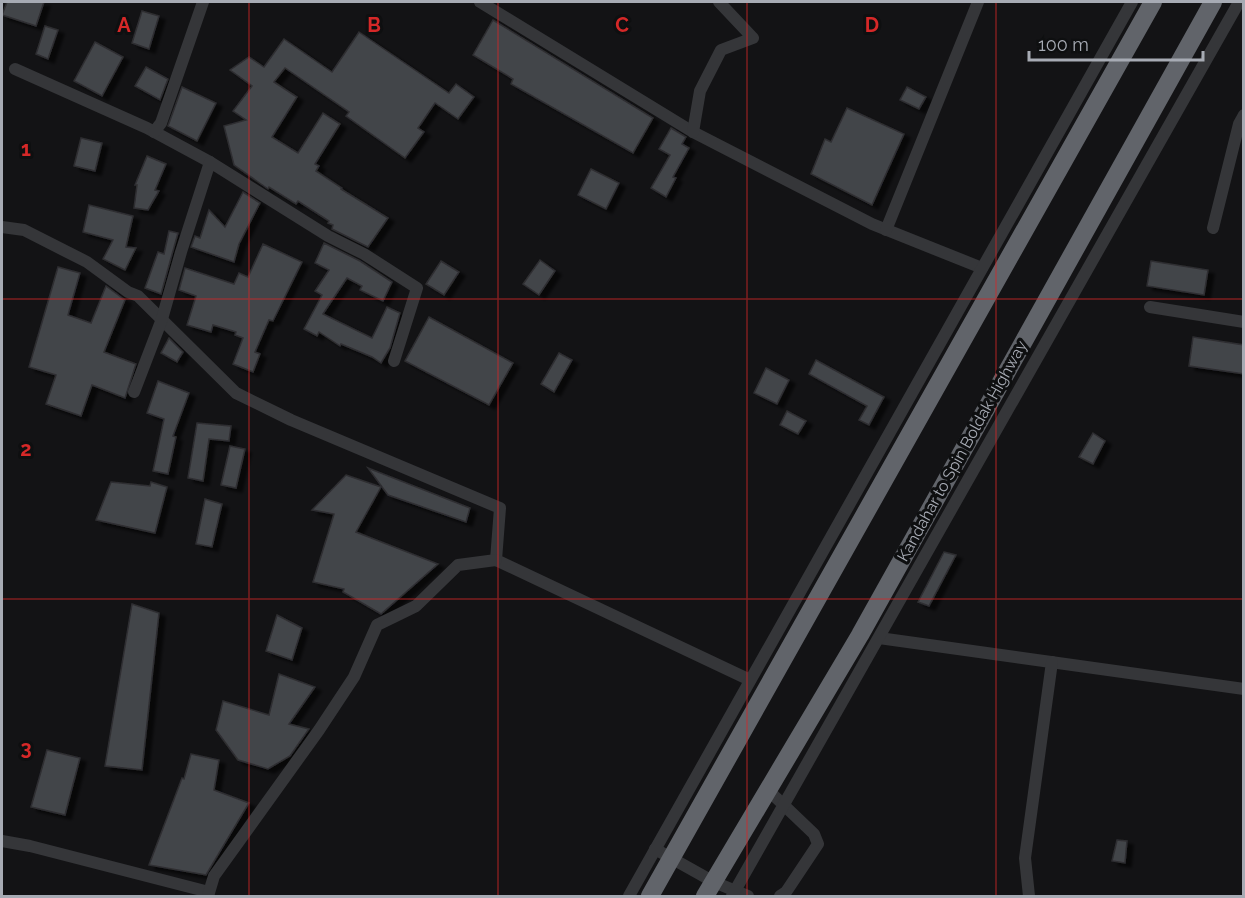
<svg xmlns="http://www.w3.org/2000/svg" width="1245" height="898" viewBox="0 0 1245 898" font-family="Raleway,sans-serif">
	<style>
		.building { fill: #434448; stroke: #2e2e31; stroke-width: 1.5; filter: url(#shadow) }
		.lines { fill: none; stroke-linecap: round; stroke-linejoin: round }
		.minor { stroke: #353639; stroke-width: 12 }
		.highway { stroke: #61646a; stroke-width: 18 }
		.grid { fill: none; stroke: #d62828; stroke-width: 1.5; stroke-opacity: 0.55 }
		.labels { text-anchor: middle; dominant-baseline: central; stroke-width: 6; stroke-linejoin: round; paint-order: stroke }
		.street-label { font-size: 16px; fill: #a7abb4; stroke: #0e0f10 }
		.grid-label { font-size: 20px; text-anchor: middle; font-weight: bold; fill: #d62828; stroke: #0e0f10; stroke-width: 6; stroke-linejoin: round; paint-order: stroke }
	</style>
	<defs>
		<filter id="shadow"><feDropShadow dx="6" dy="4" stdDeviation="1.5" flood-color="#0009"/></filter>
	</defs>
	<rect width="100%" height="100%" fill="#131315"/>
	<g class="building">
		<path d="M7 2H44L36 26 2 15Z"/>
		<path d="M142 11 159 16 149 49 132 43Z"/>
		<path d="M493 20 653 118 633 153 511 84 513 79 473 55Z"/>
		<path d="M45 26 58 30 48 59 36 54Z"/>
		<path d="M359 32 449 93 456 84 474 97 458 119 435 103 418 128 424 132 405 158 346 116 349 112 285 68 274 82 297 97 272 137 298 153 323 113 340 124 315 164 319 166 316 171 342 188 341 189 388 218 368 247 332 229 333 225 328 223 329 221 298 201 296 204 269 187 268 189 234 165 224 126 246 120 233 111 252 86 230 70 249 57 264 67 284 39 332 72Z"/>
		<path d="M95 42 123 57 102 96 74 81Z"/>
		<path d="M146 67 168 79 160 100 135 86Z"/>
		<path d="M182 87 216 103 197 141 168 126Z"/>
		<path d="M907 87 926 97 919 109 900 100Z"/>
		<path d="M847 108 904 134 872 205 811 174 825 139 831 142Z"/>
		<path d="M671 128 686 137 682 144 689 148 673 177 676 178 666 197 651 188 670 155 659 149Z"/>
		<path d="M81 138 102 143 95 171 74 166Z"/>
		<path d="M147 156 166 164 155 190 159 191 148 210 134 208 137 185H135Z"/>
		<path d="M591 169 619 183 606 209 578 195Z"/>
		<path d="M243 192 260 203 239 244 234 262 191 247 195 236 200 238 209 210 225 227Z"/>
		<path d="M89 205 133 216 126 247 136 248 125 270 103 259 113 240 83 232Z"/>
		<path d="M169 231 178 233 161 294 145 288 158 252 164 254Z"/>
		<path d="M324 243 360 261 392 282 383 301 360 290 362 286 347 278 323 314 372 338 387 307 400 313 390 348 381 363 372 357 341 344 340 346 319 332 317 336 304 329 322 295 315 291 329 270 315 263Z"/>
		<path d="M263 244 302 262 273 321 269 320 255 352 260 354 253 372 233 364 243 338 235 335 236 332 213 325 211 332 187 325 196 296 179 290 185 268 234 284 239 273 248 277Z"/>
		<path d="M540 260 555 271 539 295 523 284Z"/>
		<path d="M441 261 459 272 444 295 426 284Z"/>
		<path d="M1151 261 1208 270 1204 295 1147 286Z"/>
		<path d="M58 267 80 273 68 315 91 323 106 286 125 300 104 352 136 364 125 398 92 385 81 416 46 404 56 375 29 367Z"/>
		<path d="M429 317 513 363 489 405 405 361Z"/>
		<path d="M1193 337 1244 345V374L1189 366Z"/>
		<path d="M169 338 183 352 177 362 161 353Z"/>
		<path d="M559 353 572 360 554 392 541 384Z"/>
		<path d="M816 360 884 397 869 425 859 420 867 406 809 374Z"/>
		<path d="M766 368 789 380 777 404 754 393Z"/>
		<path d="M158 381 189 393 173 436 176 437 168 474 153 471 164 419 147 413Z"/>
		<path d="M787 411 806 421 798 434 780 425Z"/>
		<path d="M197 423 231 426 229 441 209 439 203 481 188 478Z"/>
		<path d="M1093 433 1105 441 1093 464 1079 457Z"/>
		<path d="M230 446 245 449 236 488 221 485Z"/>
		<path d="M368 468 470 508 466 522 388 495Z"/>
		<path d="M346 475 381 487 356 532 438 564 381 614 343 592 344 589 313 582 334 514 312 510Z"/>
		<path d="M111 482 150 486 151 482 167 487 155 533 96 520Z"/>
		<path d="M205 499 222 504 212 547 196 544Z"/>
		<path d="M944 552 956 555 929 606 918 602Z"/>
		<path d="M132 604 159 613 142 770 105 766Z"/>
		<path d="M277 615 302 628 292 660 266 651Z"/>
		<path d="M279 674 315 687 289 724 309 729 290 756 268 769 238 760 216 730 223 701 269 715Z"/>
		<path d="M47 750 80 758 65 815 31 807Z"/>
		<path d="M191 754 219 760 214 790 249 803 206 875 149 865 182 778 184 779Z"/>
		<path d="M1117 840 1127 841 1125 863 1112 861Z"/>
	</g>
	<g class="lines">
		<g class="minor">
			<path d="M480 2 693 132 872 224 982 268"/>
			<path d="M15 69 147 128 210 162"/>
			<path d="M154 132 161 123 203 2"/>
			<path d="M693 132 700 91 721 50 753 38 719 2"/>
			<path d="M2 227 24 230 87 262 128 292 138 296 236 393 291 420 500 508 496 560 750 680"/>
			<path d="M1213 228 1239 124 1244 115"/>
			<path d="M886 230 978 2"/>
			<path d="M1150 307 1244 322"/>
			<path d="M134 392 162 319 181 252 210 162 328 236 364 254 417 288 394 361"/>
			<path d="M879 638 1244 689"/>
			<path d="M768 790 814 834 818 844 786 892 780 896"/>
			<path d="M2 841 30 846 209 892"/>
			<path d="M655 849 714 882 748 896"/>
			<path d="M208 896 214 876 319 730 354 677 377 625 416 606 458 565 496 560"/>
			<path d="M629 896 1132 2"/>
			<path d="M732 896 1239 2"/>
			<path d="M1029 896 1025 858 1052 662"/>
		</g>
		<g class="highway">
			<path d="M650 896 1153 2"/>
			<path d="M705 896 860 635 1213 2"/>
		</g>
	</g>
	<path class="grid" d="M249 2V896M498 2V896M747 2V896M996 2V896M2 299H1244M2 599H1244"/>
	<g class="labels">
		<g class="street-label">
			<text transform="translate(962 451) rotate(-61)">Kandahar to Spin Boldak Highway</text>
		</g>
	</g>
	<g class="grid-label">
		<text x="124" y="32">A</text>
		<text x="374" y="32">B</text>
		<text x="622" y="32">C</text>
		<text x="872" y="32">D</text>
		<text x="26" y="156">1</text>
		<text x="26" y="456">2</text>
		<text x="26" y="755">3</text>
	</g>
	<rect width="1245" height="898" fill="none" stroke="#a7abb4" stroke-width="6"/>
	<path d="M1029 51v9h174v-9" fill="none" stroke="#a7abb4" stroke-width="3"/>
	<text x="1038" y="51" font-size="18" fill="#a7abb4" stroke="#0e0f10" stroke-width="4.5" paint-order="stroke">100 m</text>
</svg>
